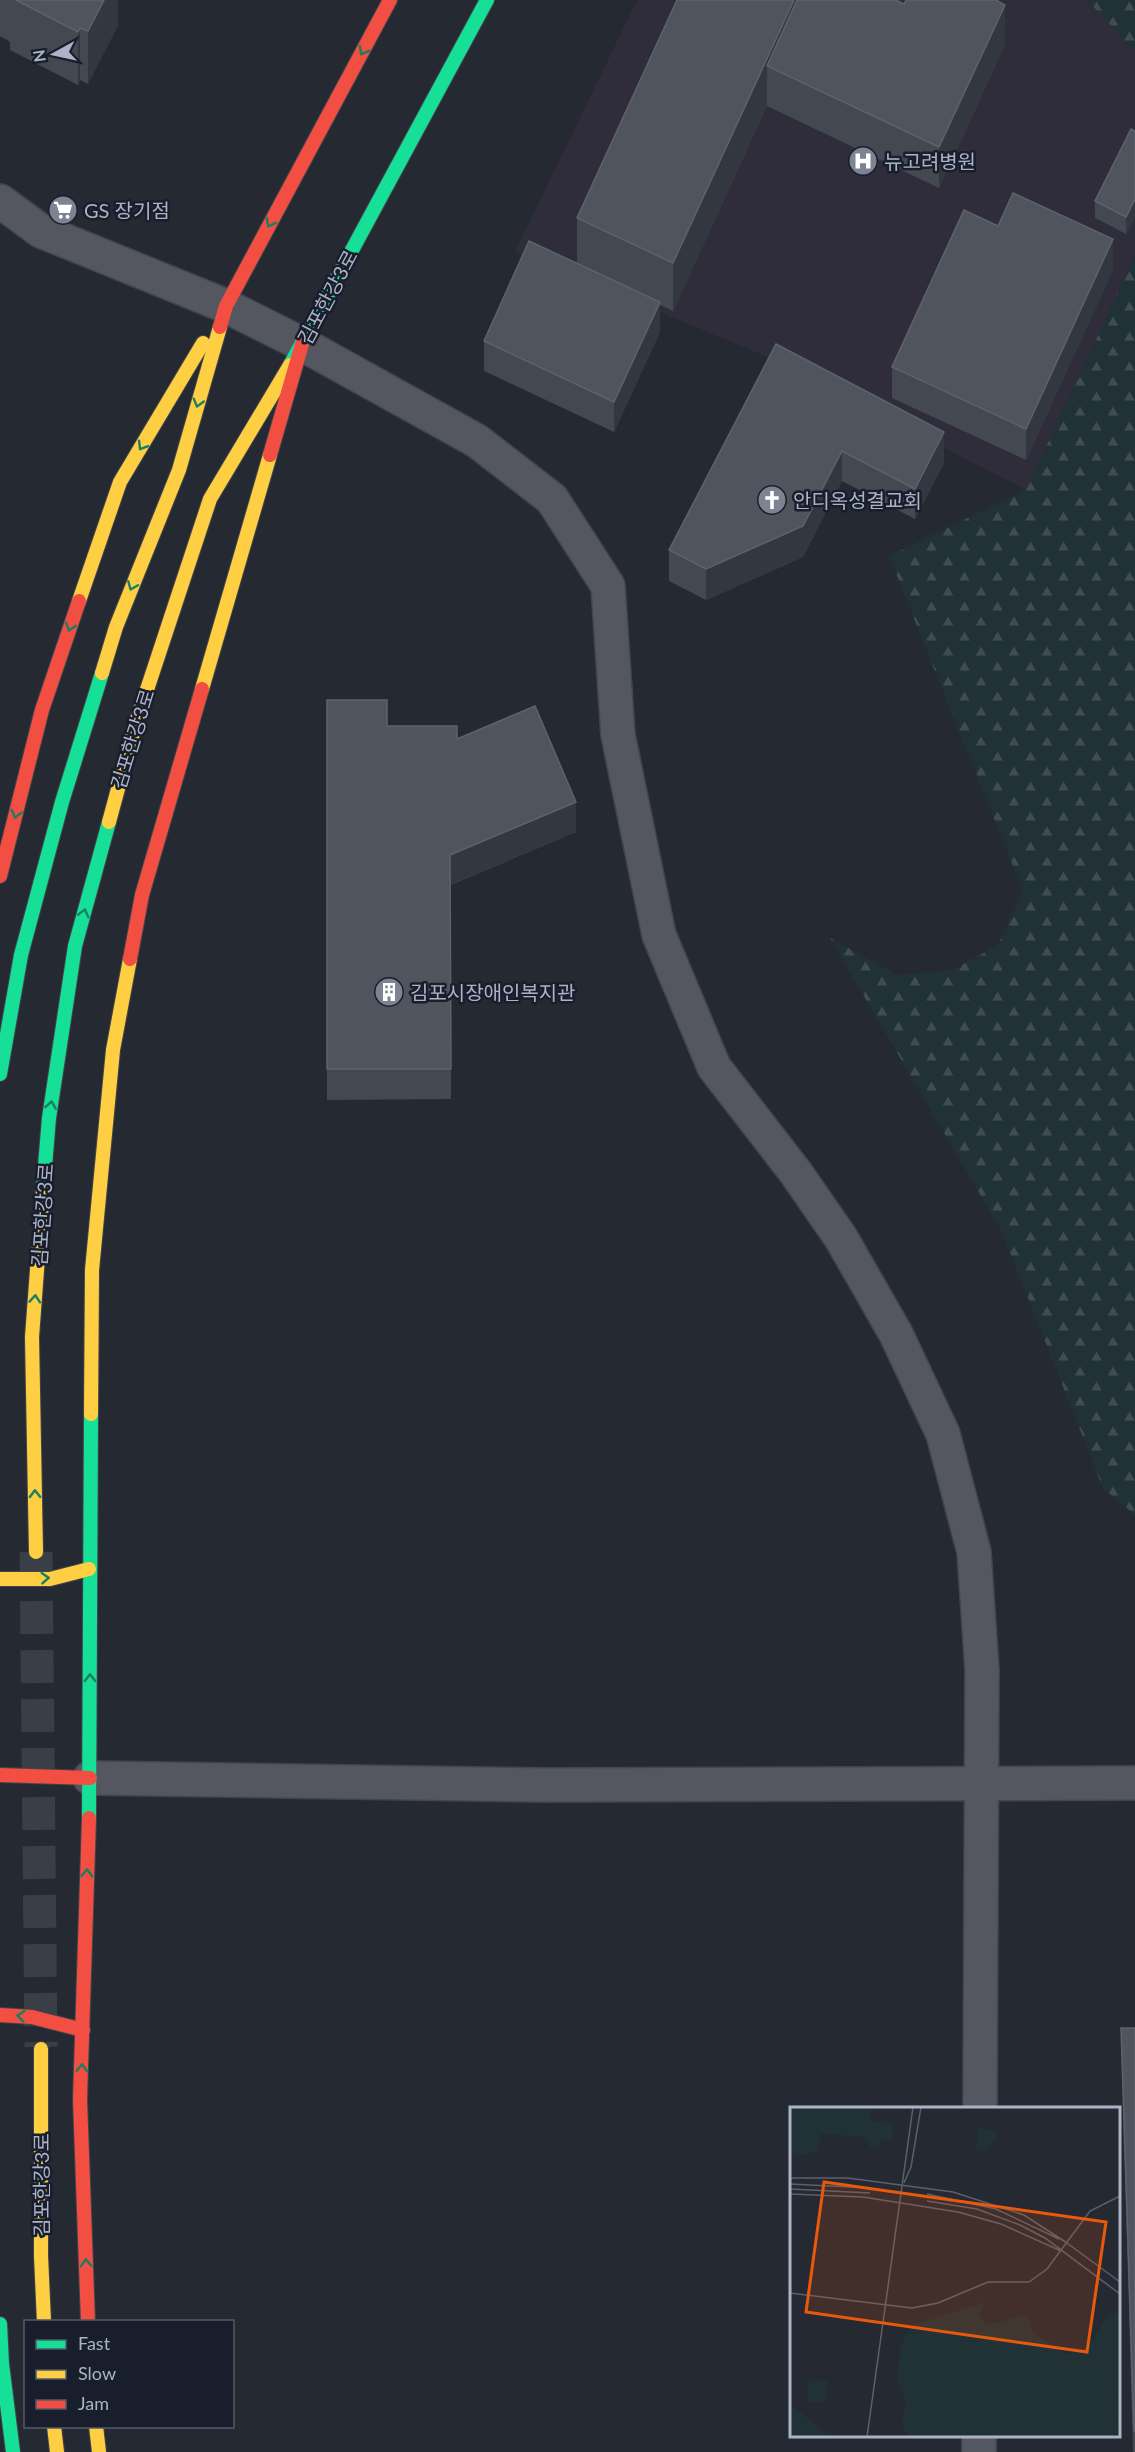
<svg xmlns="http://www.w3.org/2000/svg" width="1135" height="2452" viewBox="0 0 1135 2452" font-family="Lato,'Noto Sans KR',sans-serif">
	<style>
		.medical { fill: #2f2d3a }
		.forest { fill: url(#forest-firs) }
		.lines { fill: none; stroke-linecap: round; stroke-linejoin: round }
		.secondary-tunnel { stroke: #393e47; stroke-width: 33; stroke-dasharray: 33 16; stroke-linecap: butt }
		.street-casing { stroke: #42454c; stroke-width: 36 }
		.fast-casing { stroke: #42454c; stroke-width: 16 }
		.slow-casing { stroke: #42454c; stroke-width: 16 }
		.jam-casing { stroke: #42454c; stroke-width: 16 }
		.street { stroke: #545760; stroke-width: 33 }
		.fast { stroke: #16e098; stroke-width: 14 }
		.slow { stroke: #ffcf43; stroke-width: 14 }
		.jam { stroke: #f24e42; stroke-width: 14 }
		.wall { fill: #444851 }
		.shaded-wall { fill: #33373f }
		.building { fill: #4f545d; stroke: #5e626e; stroke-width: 1.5 }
		.oneway { stroke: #177f62 }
		.labels { text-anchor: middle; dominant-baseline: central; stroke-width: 5; stroke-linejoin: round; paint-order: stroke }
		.poi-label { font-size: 20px; fill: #acb3c5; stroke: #181e2c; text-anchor: start }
		.street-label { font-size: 20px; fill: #acb3c5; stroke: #181e2c }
		.inset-road { fill: none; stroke: #5b606c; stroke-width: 1.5 }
		.view { fill: #e8590c; fill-opacity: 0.15; stroke: #e8590c; stroke-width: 3 }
		.inset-edge { fill: none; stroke: #acb3c5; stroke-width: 3 }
	</style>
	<defs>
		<pattern id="forest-firs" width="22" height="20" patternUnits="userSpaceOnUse" patternTransform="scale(1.5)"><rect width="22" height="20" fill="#213237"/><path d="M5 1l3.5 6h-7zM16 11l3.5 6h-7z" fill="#3f4d52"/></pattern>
	</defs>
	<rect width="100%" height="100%" fill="#252931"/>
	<path class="medical" d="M637 0H1087L1135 51V256L1026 490 765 356 515 252Z"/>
	<g class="forest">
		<path d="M1087 0H1135V51Z"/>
		<path d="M1135 256V1515L1103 1488 1002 1232 830 938 897 975 953 970 998 945 1023 891 889 556 1026 490Z"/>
	</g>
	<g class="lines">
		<path class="secondary-tunnel" d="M36 1552 41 2047"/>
		<g class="street-casing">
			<g id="street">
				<path d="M0 201 41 231 226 306 302 344 477 441 552 499 608 586 618 735 659 935 714 1067 796 1173 841 1238 896 1334 943 1434 974 1552 982 1670 980 2108"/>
				<path d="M90 1778 546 1785 1135 1783"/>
				<path d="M979 2452V2436"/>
			</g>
		</g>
		<g class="fast-casing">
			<g id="fast">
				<path d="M290 365 487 0"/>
				<path d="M0 1074 21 955 62 802 102 673"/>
				<path d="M43 1190 49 1118 75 946 109 822"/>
				<path d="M89 1818 91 1414"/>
				<path d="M0 2324 2 2364 13 2452"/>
			</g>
		</g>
		<g class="slow-casing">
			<g id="slow">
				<path d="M79 601 120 482 203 343"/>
				<path d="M102 673 116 627 179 470 220 327"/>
				<path d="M202 689 270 455"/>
				<path d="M109 822 135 726 210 499 290 365"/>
				<path d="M91 1414 92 1270 113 1050 130 959"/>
				<path d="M36 1552 32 1337 43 1190"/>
				<path d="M0 1579H50L89 1569"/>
				<path d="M41 2049V2256L44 2322"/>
				<path d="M54 2426 57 2452"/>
				<path d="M96 2426 99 2452"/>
			</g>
		</g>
		<g class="jam-casing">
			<g id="jam">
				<path d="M220 327 226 306 390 0"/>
				<path d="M270 455 302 344"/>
				<path d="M0 876 42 710 79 601"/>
				<path d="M130 959 142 895 202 689"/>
				<path d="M0 1775 90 1778"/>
				<path d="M0 2015 32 2017 83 2030"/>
				<path d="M88 2322 80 2099 89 1818"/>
			</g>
		</g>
		<use href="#street" class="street"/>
		<use href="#fast" class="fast"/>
		<use href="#slow" class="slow"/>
		<use href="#jam" class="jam"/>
	</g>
	<g class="wall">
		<path d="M0 0H118V25L88 84 80 80 78 85 10 50V42L0 36Z"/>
		<path d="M677 0 904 4 1005 45 939 188 767 106 673 311 660 305V332L614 432 484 371V341L577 263V218Z"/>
		<path d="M1135 131V216L1126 234 1095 218V201Z"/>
		<path d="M998 226 1113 270 1026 460 892 398V367Z"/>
		<path d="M776 344 944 463 915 519 842 481 803 557 706 600 669 581V550Z"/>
		<path d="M327 700 387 726 457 739 576 832 451 885V1099L327 1100Z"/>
		<path d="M1121 2028H1135V2452H1133Z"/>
	</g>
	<g class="shaded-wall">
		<path d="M104 0H118V25L88 84V31Z"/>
		<path d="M794 0H816L767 66V106L673 311V263Z"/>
		<path d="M1005 5V45L939 188V147Z"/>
		<path d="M80 28V80L78 85V32Z"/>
		<path d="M1135 199V216L1126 234V217Z"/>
		<path d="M1113 239V270L1026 460V429Z"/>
		<path d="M660 302V332L614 432V402Z"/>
		<path d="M944 432V463L915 519V489Z"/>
		<path d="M842 451V481L803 557 706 600V569Z"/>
		<path d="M576 802V832L450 885V855Z"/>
	</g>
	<g class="building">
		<path d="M16 0H104L88 31 80 28 78 32Z"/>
		<path d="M677 0H794L673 263 577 218Z"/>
		<path d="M797 0H896L904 4 906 0H996L1005 5 939 147 767 66Z"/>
		<path d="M1131 129 1135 131V199L1126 217 1095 201Z"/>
		<path d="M1013 193 1113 239 1026 429 892 367 964 210 998 226Z"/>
		<path d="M529 241 660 302 614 402 484 341Z"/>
		<path d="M776 344 944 432 915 489 842 451 803 526 706 569 669 550Z"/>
		<path d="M327 700H387V726H457V739L535 706 576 802 450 855 451 1069H327Z"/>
		<path d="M1121 2028H1135V2431H1134Z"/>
	</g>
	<defs><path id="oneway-chevron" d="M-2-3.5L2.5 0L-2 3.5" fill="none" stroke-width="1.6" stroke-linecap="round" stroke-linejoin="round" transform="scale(1.5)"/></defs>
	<g class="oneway">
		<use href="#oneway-chevron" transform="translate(363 51) rotate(118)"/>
		<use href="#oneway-chevron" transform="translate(270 223) rotate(118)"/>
		<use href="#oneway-chevron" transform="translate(198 403) rotate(106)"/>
		<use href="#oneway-chevron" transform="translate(142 446) rotate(121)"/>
		<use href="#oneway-chevron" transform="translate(132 586) rotate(112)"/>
		<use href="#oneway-chevron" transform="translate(70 627) rotate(109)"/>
		<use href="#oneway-chevron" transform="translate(16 814) rotate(104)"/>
		<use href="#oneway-chevron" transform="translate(84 913) rotate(-76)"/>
		<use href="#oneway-chevron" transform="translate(51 1105) rotate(-81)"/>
		<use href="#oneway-chevron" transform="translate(35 1299) rotate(-86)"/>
		<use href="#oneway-chevron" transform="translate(35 1494) rotate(-91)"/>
		<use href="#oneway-chevron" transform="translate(45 1578) rotate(-4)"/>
		<use href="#oneway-chevron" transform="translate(90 1678) rotate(-90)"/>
		<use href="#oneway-chevron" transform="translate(87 1873) rotate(-88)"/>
		<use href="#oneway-chevron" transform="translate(21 2016) rotate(-174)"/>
		<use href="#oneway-chevron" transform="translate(82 2068) rotate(-88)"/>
		<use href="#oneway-chevron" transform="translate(86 2263) rotate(-92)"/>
	</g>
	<defs>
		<g id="hospital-disc" transform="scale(1.5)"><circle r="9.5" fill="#7d8391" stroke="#181e2c"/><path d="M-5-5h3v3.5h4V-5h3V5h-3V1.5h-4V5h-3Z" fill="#fff"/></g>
		<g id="supermarket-disc" transform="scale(1.5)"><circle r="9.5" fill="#7d8391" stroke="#181e2c"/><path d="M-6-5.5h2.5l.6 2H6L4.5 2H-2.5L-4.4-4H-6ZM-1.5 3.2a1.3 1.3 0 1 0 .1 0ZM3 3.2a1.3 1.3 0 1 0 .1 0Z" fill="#fff"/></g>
		<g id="church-disc" transform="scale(1.5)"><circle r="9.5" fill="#7d8391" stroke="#181e2c"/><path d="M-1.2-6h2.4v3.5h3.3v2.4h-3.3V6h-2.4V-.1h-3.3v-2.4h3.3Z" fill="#fff"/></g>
		<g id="building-disc" transform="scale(1.5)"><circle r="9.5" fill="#7d8391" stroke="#181e2c"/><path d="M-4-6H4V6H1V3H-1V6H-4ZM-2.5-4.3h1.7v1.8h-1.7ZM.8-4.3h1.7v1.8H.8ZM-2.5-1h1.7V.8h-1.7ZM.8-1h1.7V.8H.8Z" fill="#fff"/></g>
	</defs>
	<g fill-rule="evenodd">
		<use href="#hospital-disc" x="863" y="161"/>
		<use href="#supermarket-disc" x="63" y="210"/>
		<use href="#church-disc" x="772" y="500"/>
		<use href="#building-disc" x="389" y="992"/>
	</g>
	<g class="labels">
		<g class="poi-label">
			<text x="884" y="161">뉴고려병원</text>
			<text x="84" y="210">GS 장기점</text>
			<text x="793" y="500">안디옥성결교회</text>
			<text x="410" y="992">김포시장애인복지관</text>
		</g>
		<g class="street-label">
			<text transform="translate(327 297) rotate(-62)">김포한강3로</text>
			<text transform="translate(132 739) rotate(-73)">김포한강3로</text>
			<text transform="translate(42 1215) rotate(-86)">김포한강3로</text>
			<text transform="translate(41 2185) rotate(-90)">김포한강3로</text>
		</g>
	</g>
	<g transform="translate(790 2107)">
		<rect width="330" height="330" fill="#252931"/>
		<path d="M189 20 209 26 197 44 186 41Z" fill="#213237"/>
		<path d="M82 0 81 14 104 17 102 32 90 34 89 43 80 40 75 30 31 27 28 45 0 49V0ZM195 195 189 208 197 218 237 208 243 225 277 247 299 239 316 210 330 204V290L326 287 319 306 330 313V325L318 330H120L112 319 116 295 108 276 110 240 117 226 127 217ZM0 292 4 300 40 330H0Z" fill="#213237"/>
		<path d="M319 285 330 290V313L310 300V288Z" fill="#213237"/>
		<path d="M19 272 37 274 35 296 17 294Z" fill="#213237"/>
		<path class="inset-road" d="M0 71H58L163 85 234 108 277 136M114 76 121 60 131 0M0 77 81 81M0 82 80 86M0 87 73 90 168 105 211 117 271 144M137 87 206 102 269 132M137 94 187 102 230 118 255 131 330 187M277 136 330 175M0 186 122 201 148 196 198 175H239L257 162 300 104 330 89M77 330 123 0"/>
		<path class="view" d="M34 75 316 115 297 245 16 205Z"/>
		<rect width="330" height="330" class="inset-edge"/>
	</g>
	<rect x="24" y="2320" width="210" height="108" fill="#181e2c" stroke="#535a69" stroke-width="1.5"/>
	<rect x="36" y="2340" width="30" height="9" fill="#16e098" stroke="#535a69" stroke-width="1.5"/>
	<text x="78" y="2350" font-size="18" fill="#acb3c5">Fast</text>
	<rect x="36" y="2370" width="30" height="9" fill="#ffcf43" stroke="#535a69" stroke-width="1.5"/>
	<text x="78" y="2380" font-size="18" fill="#acb3c5">Slow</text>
	<rect x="36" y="2400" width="30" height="9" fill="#f24e42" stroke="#535a69" stroke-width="1.5"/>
	<text x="78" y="2410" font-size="18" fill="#acb3c5">Jam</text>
	<g transform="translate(54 54) rotate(262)" stroke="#181e2c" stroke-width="4.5" paint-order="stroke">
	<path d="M0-4.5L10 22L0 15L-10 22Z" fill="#acb3c5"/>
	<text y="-9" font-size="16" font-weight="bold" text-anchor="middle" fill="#acb3c5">N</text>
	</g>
</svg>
